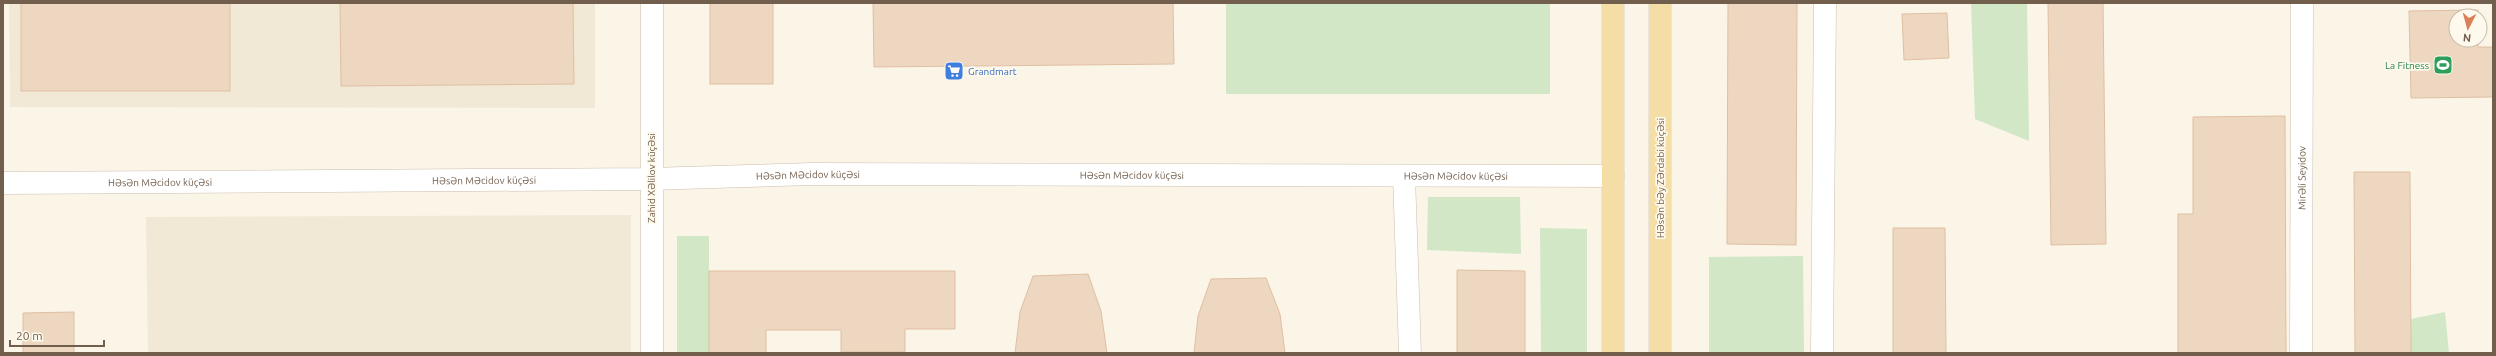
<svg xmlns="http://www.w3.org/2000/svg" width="2496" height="356" viewBox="0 0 2496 356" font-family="Ubuntu,sans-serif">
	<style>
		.residential { fill: #f2e8d6 }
		.green { fill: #d1e7c6 }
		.building { fill: #eed7c1; stroke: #dfbfa2 }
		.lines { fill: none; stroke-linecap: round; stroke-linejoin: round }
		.minor-casing { stroke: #ccbeae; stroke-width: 23 }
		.major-casing { stroke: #dad5d1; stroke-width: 23 }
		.minor { stroke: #fff; stroke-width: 22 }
		.major { stroke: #f4dea5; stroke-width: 22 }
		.labels { text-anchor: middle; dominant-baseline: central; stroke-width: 3.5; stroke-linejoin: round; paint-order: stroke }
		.leisure-label { font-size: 10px; fill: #27864d; stroke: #fef9ed; text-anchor: end }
		.shop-label { font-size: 10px; fill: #366cbe; stroke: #fef9ed; text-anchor: start }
		.street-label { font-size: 10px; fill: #725e4d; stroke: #fef9ed }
	</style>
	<rect width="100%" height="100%" fill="#fbf5e7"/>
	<g class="residential">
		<path d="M9 3H595V108L10 107Z"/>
		<path d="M631 215V353H148L146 217Z"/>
	</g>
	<g class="green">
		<rect x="1226" y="3" width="324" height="91"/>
		<path d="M1971 3H2027L2029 141 1975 119Z"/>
		<path d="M1428 197H1520L1521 254 1427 250Z"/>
		<path d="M1540 228 1587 229V353H1541Z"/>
		<rect x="677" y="236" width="32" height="117"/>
		<path d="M1803 256 1804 353H1709V257Z"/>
		<path d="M2445 312 2449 353H2411V319Z"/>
	</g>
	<g class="building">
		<rect x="21" y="3" width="209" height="88"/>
		<path d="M340 3H573L574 84 341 86Z"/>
		<rect x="710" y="3" width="63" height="81"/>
		<path d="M873 3H1173L1174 64 874 67Z"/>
		<path d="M1728 3H1797L1796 245 1727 244Z"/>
		<path d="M2048 3H2103L2106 244 2051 245Z"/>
		<path d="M2478 10V16H2456V40H2478V47H2493V97L2411 98 2409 11Z"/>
		<path d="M1947 13 1949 58 1904 60 1902 14Z"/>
		<path d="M2285 116 2286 353H2178V214H2193V117Z"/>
		<path d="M2354 172H2410L2411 353H2355Z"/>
		<path d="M1893 228H1945L1946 353H1893Z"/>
		<path d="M1457 270 1525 271V353H1457Z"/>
		<path d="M709 271H955V329H905V352H841V330H766V353H709Z"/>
		<path d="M1088 274 1101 311 1107 353H1015L1020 312 1033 276Z"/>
		<path d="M1266 278 1280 314 1285 353H1194L1198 316 1211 279Z"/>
		<path d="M74 312V353H23V313Z"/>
	</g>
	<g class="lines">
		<g class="minor-casing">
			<g id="minor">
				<path d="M1404 176 1410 353"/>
				<path id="s1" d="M3 183 650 179 812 174 1613 176"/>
				<path d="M652 353V3"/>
				<path d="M1822 353 1825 3"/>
				<path id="s2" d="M2301 353 2302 3"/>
			</g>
		</g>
		<g class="major-casing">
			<g id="major">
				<path d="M1660 3V353"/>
				<path d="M1613 353V3"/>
			</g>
		</g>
		<use href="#minor" class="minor"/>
		<use href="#major" class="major"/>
	</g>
	<defs>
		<g id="stadium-square" transform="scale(1)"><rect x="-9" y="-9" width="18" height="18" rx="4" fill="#2e9e5b" stroke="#fef9ed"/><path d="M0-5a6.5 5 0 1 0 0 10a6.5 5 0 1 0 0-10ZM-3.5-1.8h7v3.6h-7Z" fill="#fff"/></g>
		<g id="supermarket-square" transform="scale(1)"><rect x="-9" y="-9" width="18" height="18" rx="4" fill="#3f7fe0" stroke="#fef9ed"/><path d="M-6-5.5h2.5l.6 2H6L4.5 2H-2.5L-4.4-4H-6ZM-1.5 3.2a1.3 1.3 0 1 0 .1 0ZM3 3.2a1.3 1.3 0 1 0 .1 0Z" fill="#fff"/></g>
	</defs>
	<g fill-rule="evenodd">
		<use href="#stadium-square" x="2443" y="65"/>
		<use href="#supermarket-square" x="954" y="71"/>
	</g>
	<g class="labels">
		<g class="leisure-label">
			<text x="2429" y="65">La Fitness</text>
		</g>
		<g class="shop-label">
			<text x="968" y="71">Grandmart</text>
		</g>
		<g class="street-label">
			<text stroke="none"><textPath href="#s1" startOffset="805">Həsən Məcidov küçəsi</textPath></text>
			<text stroke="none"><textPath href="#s1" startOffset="1129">Həsən Məcidov küçəsi</textPath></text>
			<text stroke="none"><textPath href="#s1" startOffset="1453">Həsən Məcidov küçəsi</textPath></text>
			<text transform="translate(651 178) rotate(-90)">Zahid Xəlilov küçəsi</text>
			<text transform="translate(1660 178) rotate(-90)">Həsən bəy Zərdabi küçəsi</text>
			<text stroke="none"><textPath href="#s2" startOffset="175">Mirəli Seyidov</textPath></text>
			<text stroke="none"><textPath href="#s1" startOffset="481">Həsən Məcidov küçəsi</textPath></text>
			<text stroke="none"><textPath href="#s1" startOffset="157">Həsən Məcidov küçəsi</textPath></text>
		</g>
	</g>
	<rect width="2496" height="356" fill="none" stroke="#725e4d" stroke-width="8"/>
	<g transform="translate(2468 28) rotate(186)"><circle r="19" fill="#fef9ed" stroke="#c6bbad"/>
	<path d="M0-3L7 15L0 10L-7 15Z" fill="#db8056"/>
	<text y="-6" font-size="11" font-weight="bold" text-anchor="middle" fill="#725e4d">N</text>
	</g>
	<path d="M10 340v6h94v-6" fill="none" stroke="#725e4d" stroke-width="2"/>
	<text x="16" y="340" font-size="12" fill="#725e4d" stroke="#fef9ed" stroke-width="3" paint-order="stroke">20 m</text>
</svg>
